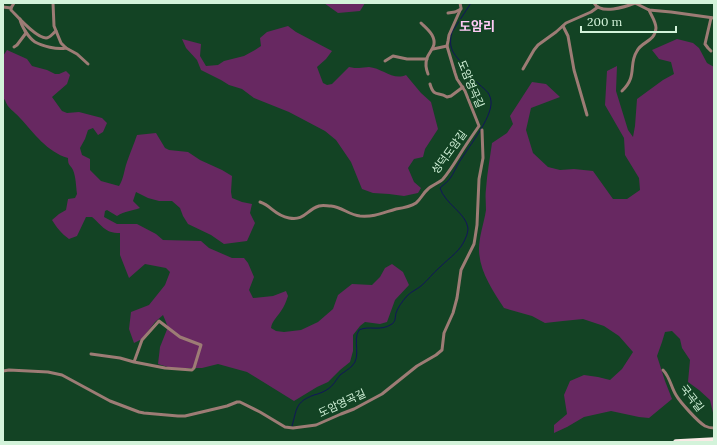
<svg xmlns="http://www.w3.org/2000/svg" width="717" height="445" viewBox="0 0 717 445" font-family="Lora,'Noto Sans KR',serif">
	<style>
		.green { fill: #672861 }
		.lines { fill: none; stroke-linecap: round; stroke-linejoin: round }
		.stream { stroke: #11145b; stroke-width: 1 }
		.street { stroke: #9d7c75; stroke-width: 3 }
		.highway { stroke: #faeae6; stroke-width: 5.5 }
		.labels { text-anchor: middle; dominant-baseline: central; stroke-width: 4; stroke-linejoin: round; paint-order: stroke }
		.street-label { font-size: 11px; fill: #d3f3da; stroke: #134324 }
		.quarter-label { font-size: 13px; font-weight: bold; fill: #fecbf6; stroke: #134324 }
	</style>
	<rect width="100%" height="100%" fill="#134324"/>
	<g class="green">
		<path d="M324 3H365L360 11 338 13Z"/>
		<path d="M288 26 296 32 332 51 326 59 317 67 323 83 327 85 332 84 349 67C353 68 356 68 359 68 362 68 366 67 369 67 382 68 393 81 406 75L421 93 431 102 438 129 425 149 423 157 414 159 408 168 414 182 421 188 418 193 404 196 389 194 373 193 362 189 351 162 336 140 325 131 289 112 254 98 242 89 229 85 221 80 201 70 197 60 186 48 182 39 201 44 200 56 206 66 218 65 224 61 244 56 255 50 261 46 260 38 267 32Z"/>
		<path d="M677 39 693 43 699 48 707 63 714 67V417L710 400 699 390 688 382 690 360 682 348 680 339 672 331 665 332 662 342 657 356 665 381 672 399 649 418 639 417 611 411 584 417 567 427 554 433V425L567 414 564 395 570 381 584 375 598 377 610 380 622 369 633 352 619 336 604 326 583 319 563 321 545 323 532 316 504 308C493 291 479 271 479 249 479 236 484 223 486 210 486 203 485 196 486 189 487 173 490 158 492 143L507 133 513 124 510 116 532 82 546 84 560 97 531 108 526 130 533 153 548 167 560 170 574 169 593 171 613 199H627L640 190 639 178 625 155 624 138 605 105 607 71 617 66 616 91 628 130 633 137 635 126 637 99 663 80 674 74 671 62 659 59 652 50Z"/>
		<path d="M7 50 27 59 32 66 47 70 55 74H59L66 71 70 75 67 84 52 97 62 111 67 113 79 112 102 118 107 123 103 132 98 135 93 128 88 130 85 139 80 148 82 155 90 159V170L101 181 119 186C124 178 124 170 127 162 130 153 134 144 137 135L156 133 165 148 169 150 188 152 200 160 222 170 232 176 231 192 232 198 242 202 252 204 250 213 255 223 247 241 224 244 211 235 188 224 183 216 180 208 172 201H159L148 198 136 192 133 201 140 208C132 211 125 211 117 216L107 210 105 211 104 217 117 224H137L156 234 163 240 201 241 209 248 232 258H244L248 263 254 277 249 290 253 298 273 296 286 291 288 296C286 302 284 307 281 311 277 317 272 321 271 328L276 331 284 332 301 330 318 322 333 309 338 295 352 284 372 285 380 277 385 268 392 264 403 272 409 285 395 300 387 322 380 324 365 322 360 326 353 335V351L350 362 340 370 328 382 317 387 294 401 247 372 218 364 202 368H171L158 364 160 347 168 327 163 315 155 322 142 339 134 343 129 329 131 312 149 305 165 285 170 272 166 268 145 264 129 278 120 255V233C104 233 102 225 92 217H86L77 236 69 239C61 233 57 228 52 220L59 214 66 210 68 199 75 198 77 194C76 187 76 177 73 170 70 164 68 166 68 158 47 152 34 133 20 118 14 111 8 109 5 100L3 98V56Z"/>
	</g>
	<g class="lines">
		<path class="stream" d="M292 426C297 409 295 402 314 395 318 394 324 392 328 389 333 386 336 380 340 375 344 372 349 369 352 366 362 356 352 341 359 330 369 325 380 332 392 324 396 321 395 317 396 313 398 307 402 302 406 297 410 292 416 290 421 286 428 280 433 273 440 267 450 257 461 251 466 237 467 235 468 231 468 228 466 213 445 204 440 188 444 184 448 182 451 177 453 174 455 170 457 166 465 151 493 118 491 101 490 91 483 89 477 82 472 78 469 72 465 67 456 55 447 51 452 32L471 3"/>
		<g class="street">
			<path d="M53 3 54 26 61 43 66 48 77 54 88 64"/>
			<path d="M594 3C601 15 625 7 635 3"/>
			<path d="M635 3 649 10 671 12 714 18"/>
			<path d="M3 7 11 8 14 3"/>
			<path d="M11 8V10C18 17 36 38 46 38 50 38 53 33 56 31"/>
			<path d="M448 13 455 12 461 9"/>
			<path d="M20 19C21 26 29 38 35 42 42 46 57 50 66 48"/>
			<path d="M421 23C425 27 429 30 432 35 438 46 430 50 427 58 425 64 426 69 428 74"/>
			<path d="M563 26 568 36 574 70 587 115"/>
			<path d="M14 47 17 45 26 33 25 31"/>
			<path d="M433 49 447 46"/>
			<path d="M711 51 708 48 705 44 711 18"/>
			<path d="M385 61 393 56 407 59H427"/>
			<path d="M523 69 534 50 538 45 556 32 566 23 591 12 598 7"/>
			<path d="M430 84C434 98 438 91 447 97L451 96 463 87"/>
			<path d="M622 91C638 76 628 65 637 51 642 41 655 42 656 28 656 22 651 15 649 10"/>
			<path d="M260 202C272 206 274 215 289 218 305 221 306 210 319 206 323 205 327 206 331 206 342 207 349 215 360 216 375 217 382 213 396 209 403 208 410 207 416 203 421 199 423 193 428 189 432 185 439 183 443 179 449 172 454 164 459 156 465 146 472 136 479 126L465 91 457 79 455 73 447 46 448 41 449 35 461 8 460 3"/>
			<path d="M91 354 120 358 134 362 165 368 192 370 194 368 201 345 180 337 159 321 142 340 134 362"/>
			<path d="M663 370C670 377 671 387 676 395 680 402 698 422 705 426 707 427 711 428 714 428"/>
			<path d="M3 371 9 370 48 372 62 375 110 401 139 412 144 413 178 416H185L227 406 237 402H240L260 412 285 427 293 428 316 425 341 414 354 409 382 394 417 366 436 355 442 350 444 333 453 313 457 298 461 270 474 244 475 238 477 225 479 179 483 158 482 130"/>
		</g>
		<path class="highway" d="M676 442 714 440"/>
	</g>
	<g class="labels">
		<g class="street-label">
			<text transform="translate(471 84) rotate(67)">도암영곡길</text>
			<text transform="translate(449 152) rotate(-54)">성덕도암길</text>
			<text transform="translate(692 398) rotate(52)">국곡길</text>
			<text transform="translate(342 403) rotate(-25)">도암영곡길</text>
		</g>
		<g class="quarter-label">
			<text x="477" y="26">도암리</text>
		</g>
	</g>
	<rect width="717" height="445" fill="none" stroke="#d3f3da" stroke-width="8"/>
	<path d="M581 26v6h95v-6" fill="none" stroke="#d3f3da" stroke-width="2"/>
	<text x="587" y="26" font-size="12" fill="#d3f3da" stroke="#134324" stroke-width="3" paint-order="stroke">200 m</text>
</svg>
